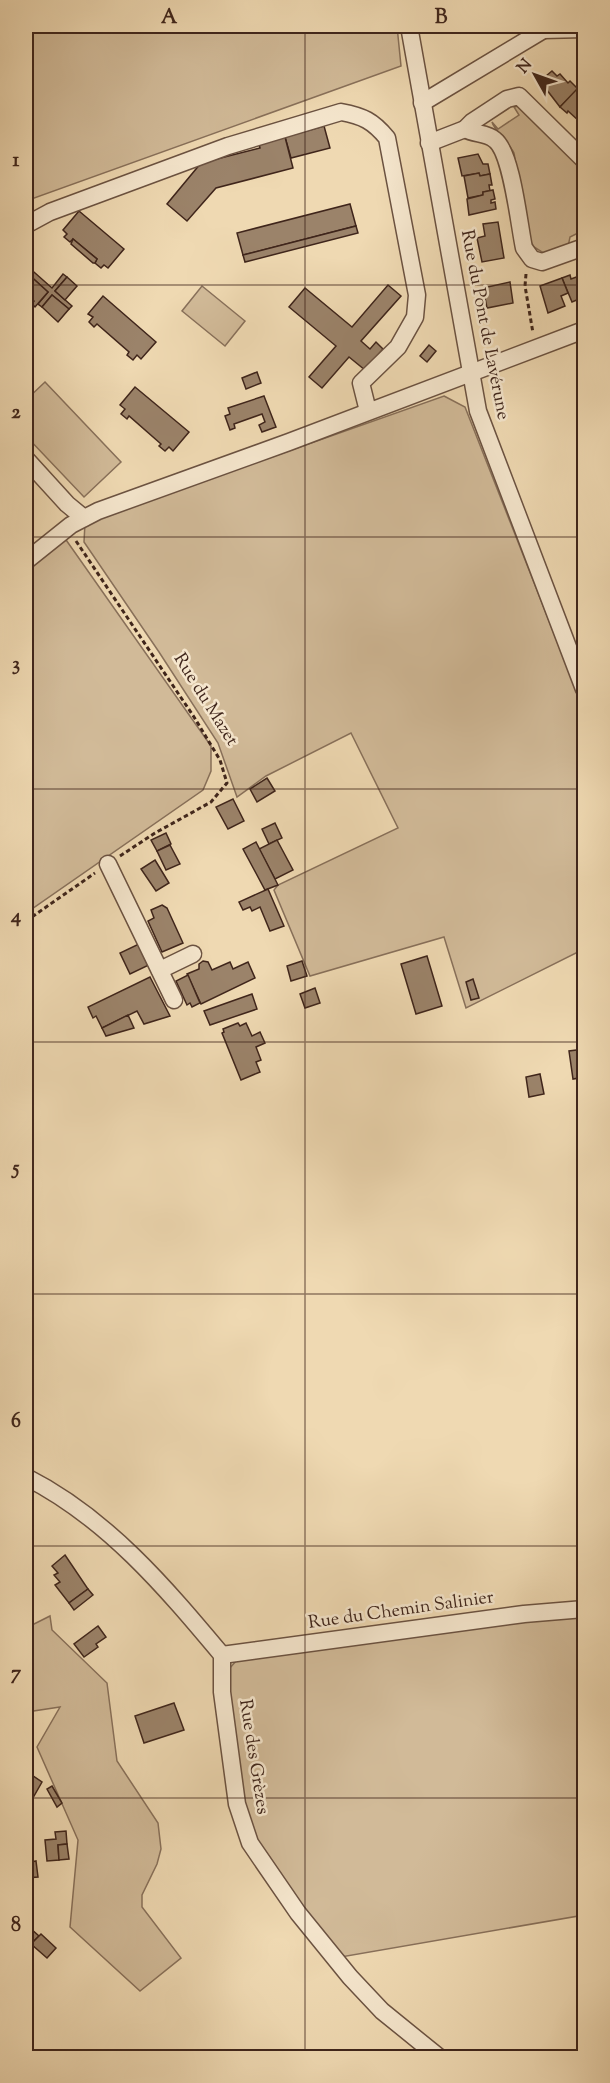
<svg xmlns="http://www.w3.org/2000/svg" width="610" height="2083" viewBox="0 0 610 2083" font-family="'Sorts Mill Goudy',serif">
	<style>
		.green { fill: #d1ba98; stroke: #88705a; stroke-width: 1.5 }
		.building { fill: #9b836a; stroke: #3f251b; stroke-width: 1.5 }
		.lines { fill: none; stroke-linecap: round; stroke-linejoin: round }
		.minor-casing { stroke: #6b5241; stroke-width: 19 }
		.path { stroke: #3f251b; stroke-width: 3; stroke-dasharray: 4.5 3; stroke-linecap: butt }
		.minor { stroke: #f5e6cd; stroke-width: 16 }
		.grid { fill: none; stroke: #3f251b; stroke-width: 1.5; stroke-opacity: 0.55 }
		.labels { text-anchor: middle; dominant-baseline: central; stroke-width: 5; stroke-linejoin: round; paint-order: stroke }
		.street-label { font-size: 18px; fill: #3f251b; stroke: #f5e6cd }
		.neatline { fill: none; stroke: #3f251b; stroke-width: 2 }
		.grid-label { font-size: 20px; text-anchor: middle; font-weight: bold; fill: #3f251b }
	</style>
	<rect width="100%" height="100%" fill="#efd9b2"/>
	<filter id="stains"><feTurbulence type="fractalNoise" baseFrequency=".00333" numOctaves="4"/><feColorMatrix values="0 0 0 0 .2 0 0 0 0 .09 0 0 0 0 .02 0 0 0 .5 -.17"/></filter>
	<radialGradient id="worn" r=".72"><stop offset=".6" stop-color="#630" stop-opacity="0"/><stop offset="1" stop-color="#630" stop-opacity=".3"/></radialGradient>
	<g class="green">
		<path d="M26 26H397L401 66 26 201Z"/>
		<path d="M518 106H521L584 170V230L570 237 568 247 545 254 534 247 529 239 514 153C508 142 494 130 492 122L498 129 519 115 514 107Z"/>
		<path d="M202 286 245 321 225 346 182 311Z"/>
		<path d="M45 382 121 462 84 497 26 436V400Z"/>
		<path d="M444 396 465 407 584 710V949L466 1008 444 937 310 976 274 890 278 885 398 828 351 733 266 776 237 797 218 743 159 652 84 542 85 523Z"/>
		<path d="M64 537 211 746V771L203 790 26 913V568Z"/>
		<path d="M584 1613V1915L341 1957 279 1881 255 1840 244 1809 225 1679 229 1669 237 1660Z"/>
		<path d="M50 1616 52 1630 107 1683 117 1761 158 1823 161 1849 157 1864 142 1895V1907L181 1958 140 1991 70 1927 78 1840 37 1747 60 1707 27 1712 26 1715V1628Z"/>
	</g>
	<g class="building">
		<path d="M552 71 557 76 560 74 568 83 570 81 578 89 560 107 540 81Z"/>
		<path d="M576 90 584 99V117L580 122 568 111 567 113 560 107Z"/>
		<path d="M324 126 330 148 291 158 285 137Z"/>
		<path d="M285 137 293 168 216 188 187 221 167 204 201 163 260 148 259 144Z"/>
		<path d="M478 154 483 164H488L490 174 480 176 479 173 462 176 458 158Z"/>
		<path d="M479 173 480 176 490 174 492 185H489L490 191 483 192V195L468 198 464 176Z"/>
		<path d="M493 190 495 199 491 200V203L495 202 496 209 469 215 467 199 483 195V192Z"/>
		<path d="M350 204 356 226 243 255 237 233Z"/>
		<path d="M79 211 124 249 108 268 104 265 101 268 95 263 97 259 73 239 70 242 64 237 67 234 63 230Z"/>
		<path d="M498 222 504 258 482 262 477 238 485 236 483 224Z"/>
		<path d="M356 226 358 233 245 262 243 255Z"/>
		<path d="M73 239 97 259 95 263H93L71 244Z"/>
		<path d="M26 265 52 288 63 274 67 277 55 291 72 306 69 309 52 295 42 307 38 304 48 292 26 272Z"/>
		<path d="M584 270V297L572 302 562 278 570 275 571 279 582 275 580 271Z"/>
		<path d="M26 272 48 292 35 307 32 304 34 301 26 293Z"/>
		<path d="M67 277 77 286 65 300 55 291Z"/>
		<path d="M562 278 568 293 561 296 565 306 548 313 540 286Z"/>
		<path d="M510 282 513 303 487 308 483 288Z"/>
		<path d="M388 285 401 296 361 341 370 349 376 342 383 349 365 370 349 357 322 388 309 377 336 346 289 307 305 288 352 327Z"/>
		<path d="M52 295 69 309 58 322 42 307Z"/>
		<path d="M103 296 156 342 141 359 137 355 133 360 127 355 129 352 97 324 94 327 89 322 93 317 88 314Z"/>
		<path d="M429 345 436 351 427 362 420 356Z"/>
		<path d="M257 372 261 383 246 389 242 378Z"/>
		<path d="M135 387 189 432 173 451 169 447 165 451 159 446 161 444 129 416 127 419 121 414 125 409 120 405Z"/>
		<path d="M264 396 276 427 262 432 259 425 265 422 262 414 234 424 235 428 230 430 225 416 230 414 228 408Z"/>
		<path d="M267 778 275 791 257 802 250 789Z"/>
		<path d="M233 799 244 821 228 829 216 807Z"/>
		<path d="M275 823 282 838 269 844 262 829Z"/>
		<path d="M166 833 171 844 157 851 151 840Z"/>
		<path d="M277 840 293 870 275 879 259 849Z"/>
		<path d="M256 842 278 885 265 890 243 849Z"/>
		<path d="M170 845 180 864 166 870 157 851Z"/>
		<path d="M155 860 169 883 156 891 141 869Z"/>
		<path d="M268 889 284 926 270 931 260 907 252 911 250 907 243 910 239 902Z"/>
		<path d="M162 905 167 908 183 943 162 952 148 921 154 918 151 910Z"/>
		<path d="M141 943 151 964 130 974 120 953Z"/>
		<path d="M427 956 442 1006 416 1014 401 964Z"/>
		<path d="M203 961 208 962 212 970 230 962 233 969 248 962 255 978 201 1004 187 974 199 969V964Z"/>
		<path d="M302 961 307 976 291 981 287 966Z"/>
		<path d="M188 975 200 1003 192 1007 190 1003 187 1005 176 981Z"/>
		<path d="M150 977 170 1016 144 1024 137 1011 102 1028 96 1016 93 1018 88 1007Z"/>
		<path d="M473 979 479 998 471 1000 466 982Z"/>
		<path d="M315 988 320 1003 305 1008 300 994Z"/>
		<path d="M252 994 257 1009 210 1025 204 1011Z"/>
		<path d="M128 1015 134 1028 106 1036 102 1028Z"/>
		<path d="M238 1023 240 1026 246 1023 252 1036 260 1032 265 1043 256 1047 261 1060 256 1062 260 1072 241 1080 222 1033 224 1032 223 1029Z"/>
		<path d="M584 1049V1077L573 1079 569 1051Z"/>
		<path d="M540 1074 544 1094 529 1097 526 1077Z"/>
		<path d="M65 1555 88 1589 69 1603 55 1585 60 1582 54 1575 58 1573 52 1566Z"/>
		<path d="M88 1589 93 1595 74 1610 69 1603Z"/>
		<path d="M98 1626 106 1637 96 1644 98 1647 84 1657 74 1644Z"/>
		<path d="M174 1703 184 1730 144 1743 135 1716Z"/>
		<path d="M26 1771 42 1782 30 1803 26 1801Z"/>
		<path d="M52 1786 62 1803 57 1807 47 1789Z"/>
		<path d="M66 1831 67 1844 58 1845 59 1860 47 1861 45 1840 56 1839 55 1832Z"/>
		<path d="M67 1844 69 1859 59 1860 58 1845Z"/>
		<path d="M36 1861 38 1877 26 1878V1863Z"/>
		<path d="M30 1928 39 1936 31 1944 27 1940 29 1938 26 1935Z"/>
		<path d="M41 1934 56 1948 47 1958 31 1944Z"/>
	</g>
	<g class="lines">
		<g class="minor-casing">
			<g id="minor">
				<path d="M409 26 478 411 584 689"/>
				<path d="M541 26 543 30 584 29"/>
				<path d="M422 103 550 26"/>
				<path d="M465 129C475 135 486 132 495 140 512 153 519 225 524 248L532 259 542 262 584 247"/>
				<path d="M429 143 465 129 472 122 507 99 519 96 584 160"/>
				<path d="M26 225 50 212 228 146 341 112C363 116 373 121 387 138L417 295 415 317 398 347 361 383 368 411"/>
				<path d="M26 459 67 504 84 518"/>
				<path d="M26 561 71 525 98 511 289 442 584 330"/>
				<path d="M108 864 174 1000"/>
				<path d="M160 970 193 954"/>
				<path d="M26 1477C107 1518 165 1587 222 1655V1692L237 1804 250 1843 298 1913 350 1977 382 2011 440 2058"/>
				<path d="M222 1655 524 1614 584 1609"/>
			</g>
		</g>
		<g class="path">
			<path d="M526 274 525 286 533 333"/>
			<path d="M76 541 194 717 220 760 227 783 211 802 155 833 120 856"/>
			<path d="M26 921 95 873"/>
		</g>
		<use href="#minor" class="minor"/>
	</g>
	<path class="grid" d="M305 26V2058M26 285H584M26 537H584M26 789H584M26 1042H584M26 1294H584M26 1546H584M26 1798H584"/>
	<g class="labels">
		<g class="street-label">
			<text transform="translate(484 325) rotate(79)">Rue du Pont de Lavérune</text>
			<text transform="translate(205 700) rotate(58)">Rue du Mazet</text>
			<text transform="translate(401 1611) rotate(-8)">Rue du Chemin Salinier</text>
			<text transform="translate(253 1757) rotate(81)">Rue des Grèzes</text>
		</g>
	</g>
	<rect width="610" height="2083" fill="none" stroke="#efd9b2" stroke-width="66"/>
	<g transform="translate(535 75) rotate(310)" stroke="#f5e6cd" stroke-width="4.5" paint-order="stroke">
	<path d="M0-4.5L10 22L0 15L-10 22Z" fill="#3f251b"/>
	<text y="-9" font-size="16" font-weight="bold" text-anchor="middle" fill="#3f251b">N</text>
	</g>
	<rect x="33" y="33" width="544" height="2017" class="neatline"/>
	<g class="grid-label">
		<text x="169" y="23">A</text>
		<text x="441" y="23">B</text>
		<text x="16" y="166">1</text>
		<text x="16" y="418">2</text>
		<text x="16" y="670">3</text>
		<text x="16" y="922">4</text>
		<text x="16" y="1174">5</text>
		<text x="16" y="1427">6</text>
		<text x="16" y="1679">7</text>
		<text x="16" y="1931">8</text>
	</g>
	<rect width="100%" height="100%" filter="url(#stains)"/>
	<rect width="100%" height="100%" fill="url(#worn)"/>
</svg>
